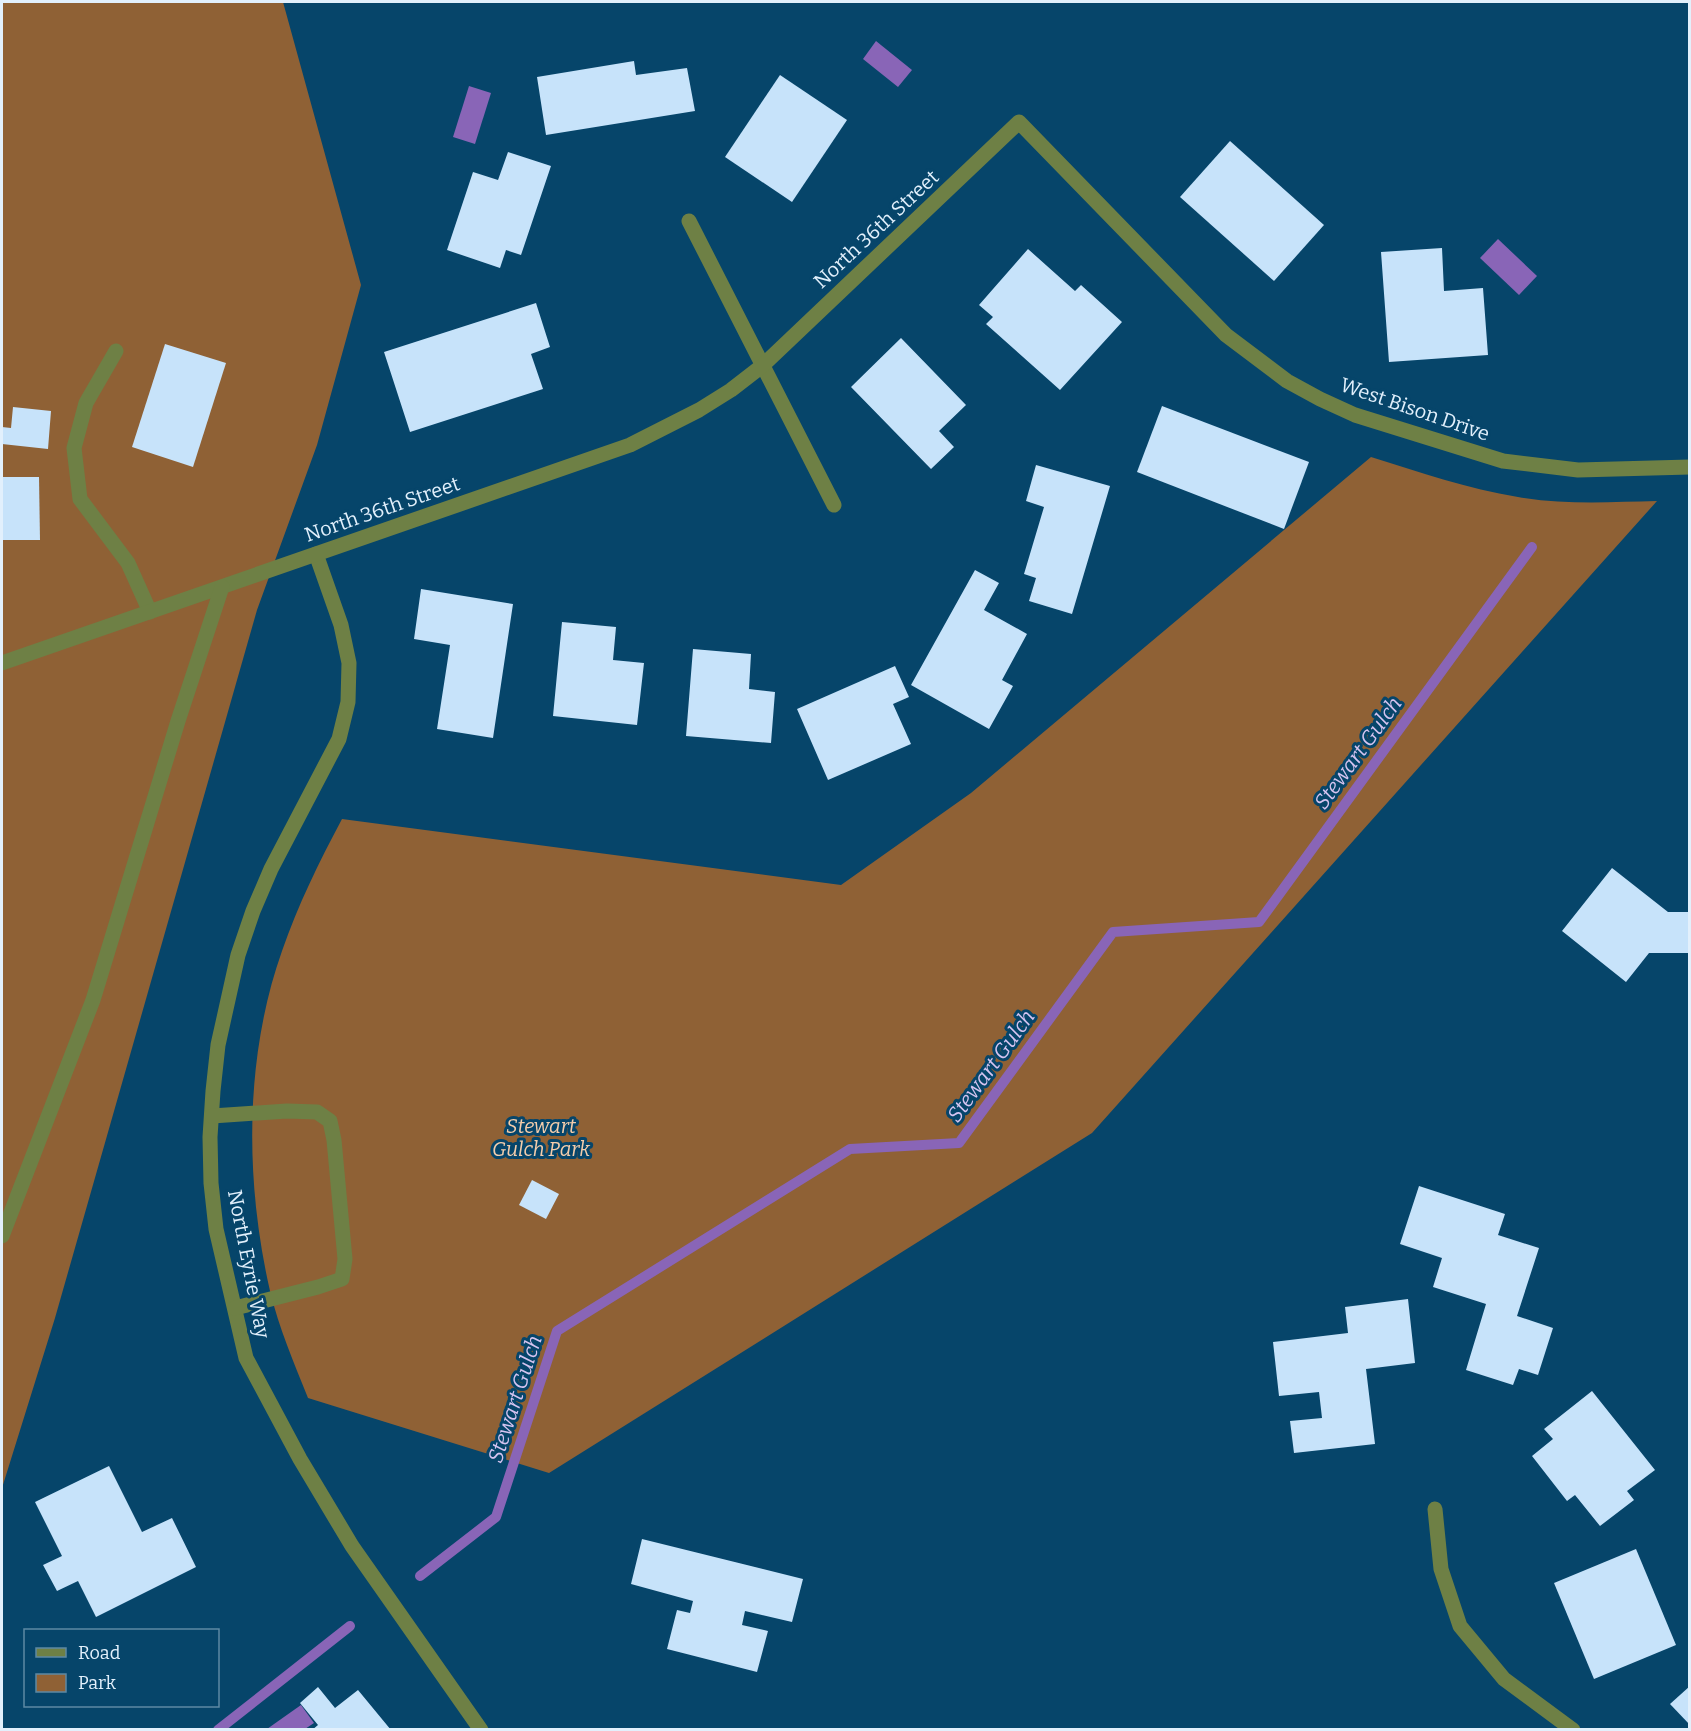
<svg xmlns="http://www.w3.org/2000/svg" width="1691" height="1731" viewBox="0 0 1691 1731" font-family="Bitter,serif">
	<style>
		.green { fill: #8f6135 }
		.water { fill: #8965b7 }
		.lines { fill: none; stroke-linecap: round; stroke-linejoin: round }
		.stream { stroke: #8965b7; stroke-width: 10 }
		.building { fill: #c7e3fa }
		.minor { stroke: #6e8045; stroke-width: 15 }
		.labels { text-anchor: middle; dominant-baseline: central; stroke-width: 6; stroke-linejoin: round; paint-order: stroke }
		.street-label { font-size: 20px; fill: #e2f0fc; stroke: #06456a }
		.park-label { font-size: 20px; font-style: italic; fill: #f4cdab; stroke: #06456a }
		.water-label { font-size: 21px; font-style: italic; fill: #d5c4f0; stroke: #06456a }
	</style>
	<rect width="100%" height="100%" fill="#06456a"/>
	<g class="green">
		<path d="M2 2H283L361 285 317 445 257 610 55 1318 2 1488Z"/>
		<path d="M1371 457C1420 472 1468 489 1518 497 1564 505 1611 502 1657 501L1092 1133 549 1473 308 1398C294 1363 279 1328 270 1291 245 1182 244 1058 282 951 298 905 319 862 342 819L841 885 971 793Z"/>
	</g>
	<g class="water">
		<path d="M876 41 912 70 898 87 863 59Z"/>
		<path d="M469 86 491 93 475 144 453 137Z"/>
		<path d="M1498 239 1537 276 1519 295 1480 258Z"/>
		<path d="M301 1705 314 1723 305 1729H267Z"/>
	</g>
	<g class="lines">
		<g class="stream">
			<path d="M420 1576 496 1517 557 1331 850 1149 959 1143 1113 932 1259 922 1532 547"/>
			<path d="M218 1730 350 1626"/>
		</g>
	</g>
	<g class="building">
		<path d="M634 61 636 75 687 68 695 111 546 135 537 77Z"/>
		<path d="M780 75 847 120 792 202 725 157Z"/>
		<path d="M1230 141 1324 225 1274 281 1180 197Z"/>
		<path d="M508 152 551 166 521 255 506 250 500 268 447 250 473 172 498 180Z"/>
		<path d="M1442 248 1444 291 1483 288 1488 355 1389 362 1381 252Z"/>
		<path d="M1028 249 1075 291 1081 285 1122 322 1060 390 986 324 993 317 979 305Z"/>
		<path d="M536 303 550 347 531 354 543 389 410 432 384 352Z"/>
		<path d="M901 338 966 405 939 431 954 447 931 469 851 387Z"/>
		<path d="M165 344 226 363 193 467 132 447Z"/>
		<path d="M1162 406 1309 462 1284 529 1137 472Z"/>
		<path d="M13 407 51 411 48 449 2 444V427L11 428Z"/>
		<path d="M1036 465 1110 486 1072 614 1029 601 1036 578 1024 574 1044 507 1026 501Z"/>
		<path d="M2 477H39L40 540H2Z"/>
		<path d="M975 570 999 583 984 610 1027 634 1002 680 1013 686 989 729 911 685Z"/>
		<path d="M421 589 513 604 493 738 437 729 450 645 414 639Z"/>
		<path d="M562 622 616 627 613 660 644 663 637 725 553 716Z"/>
		<path d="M693 649 751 654 749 689 775 692 771 743 686 736Z"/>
		<path d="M895 666 909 697 893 704 911 744 828 780 797 709Z"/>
		<path d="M1612 868 1668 912H1690V953H1649L1626 982 1562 931Z"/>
		<path d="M532 1180 559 1194 546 1219 519 1205Z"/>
		<path d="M1419 1186 1505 1214 1498 1235 1539 1248 1517 1316 1553 1328 1538 1375 1519 1369 1513 1385 1466 1370 1486 1304 1433 1287 1442 1258 1400 1244Z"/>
		<path d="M1408 1299 1415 1363 1366 1369 1375 1444 1294 1453 1290 1421 1322 1418 1319 1392 1279 1396 1273 1342 1348 1333 1345 1307Z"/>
		<path d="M1592 1391 1655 1470 1627 1491 1634 1500 1600 1526 1575 1495 1567 1501 1532 1456 1553 1439 1544 1429Z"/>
		<path d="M109 1466 142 1532 172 1518 196 1567 96 1617 78 1581 57 1591 43 1565 62 1556 35 1502Z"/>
		<path d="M642 1539 803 1579 792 1622 745 1611 742 1625 768 1631 757 1672 667 1649 677 1610 690 1613 693 1601 631 1584Z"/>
		<path d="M1636 1549 1676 1645 1594 1679 1554 1583Z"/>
		<path d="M1690 1686V1725L1670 1704Z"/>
		<path d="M318 1687 335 1708 358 1690 391 1730H312L318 1725 300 1703Z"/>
	</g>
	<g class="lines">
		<g class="minor">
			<path d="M689 221 834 505"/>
			<path d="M116 351 86 403 74 448 80 499 128 563 150 612"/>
			<path d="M316 554 341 625 349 663 348 702 339 739 271 869 253 911 238 955 218 1045 213 1091 210 1137 211 1183 216 1229 246 1358 300 1459 352 1546 481 1730"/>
			<path d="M2 663 630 445 699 410 731 390 762 366 1019 122 1226 335 1287 381 1320 399 1355 415 1503 461 1578 470 1690 467"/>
			<path d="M212 1116 287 1111 317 1112 330 1121 334 1140 345 1259 342 1279 318 1287 235 1308"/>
			<path d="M2 1236 93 1000 178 721 222 587"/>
			<path d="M1435 1509 1441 1569 1460 1626 1504 1679 1573 1730"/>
		</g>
	</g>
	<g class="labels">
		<g class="street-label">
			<text transform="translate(876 229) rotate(-43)">North 36th Street</text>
			<text transform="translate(1415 409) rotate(19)">West Bison Drive</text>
			<text transform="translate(382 509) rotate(-19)">North 36th Street</text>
			<text transform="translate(249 1264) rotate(79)">North Eyrie Way</text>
		</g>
		<g class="park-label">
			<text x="541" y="1126">Stewart<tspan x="541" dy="23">Gulch Park</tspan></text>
		</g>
		<g class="water-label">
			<text transform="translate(1358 753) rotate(-54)">Stewart Gulch</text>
			<text transform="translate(991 1066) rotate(-54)">Stewart Gulch</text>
			<text transform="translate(515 1399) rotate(-72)">Stewart Gulch</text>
		</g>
	</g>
	<rect width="1691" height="1731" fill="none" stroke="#e2f0fc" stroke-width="6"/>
	<rect x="24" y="1629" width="195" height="78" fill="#06456a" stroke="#5e89a4" stroke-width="1.5"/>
	<rect x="36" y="1648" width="30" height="9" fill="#6e8045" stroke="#5e89a4" stroke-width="1.5"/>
	<text x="78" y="1659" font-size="18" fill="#e2f0fc">Road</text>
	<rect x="36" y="1674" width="30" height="18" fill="#8f6135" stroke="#5e89a4" stroke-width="1.5"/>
	<text x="78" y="1689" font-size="18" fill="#e2f0fc">Park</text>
</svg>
